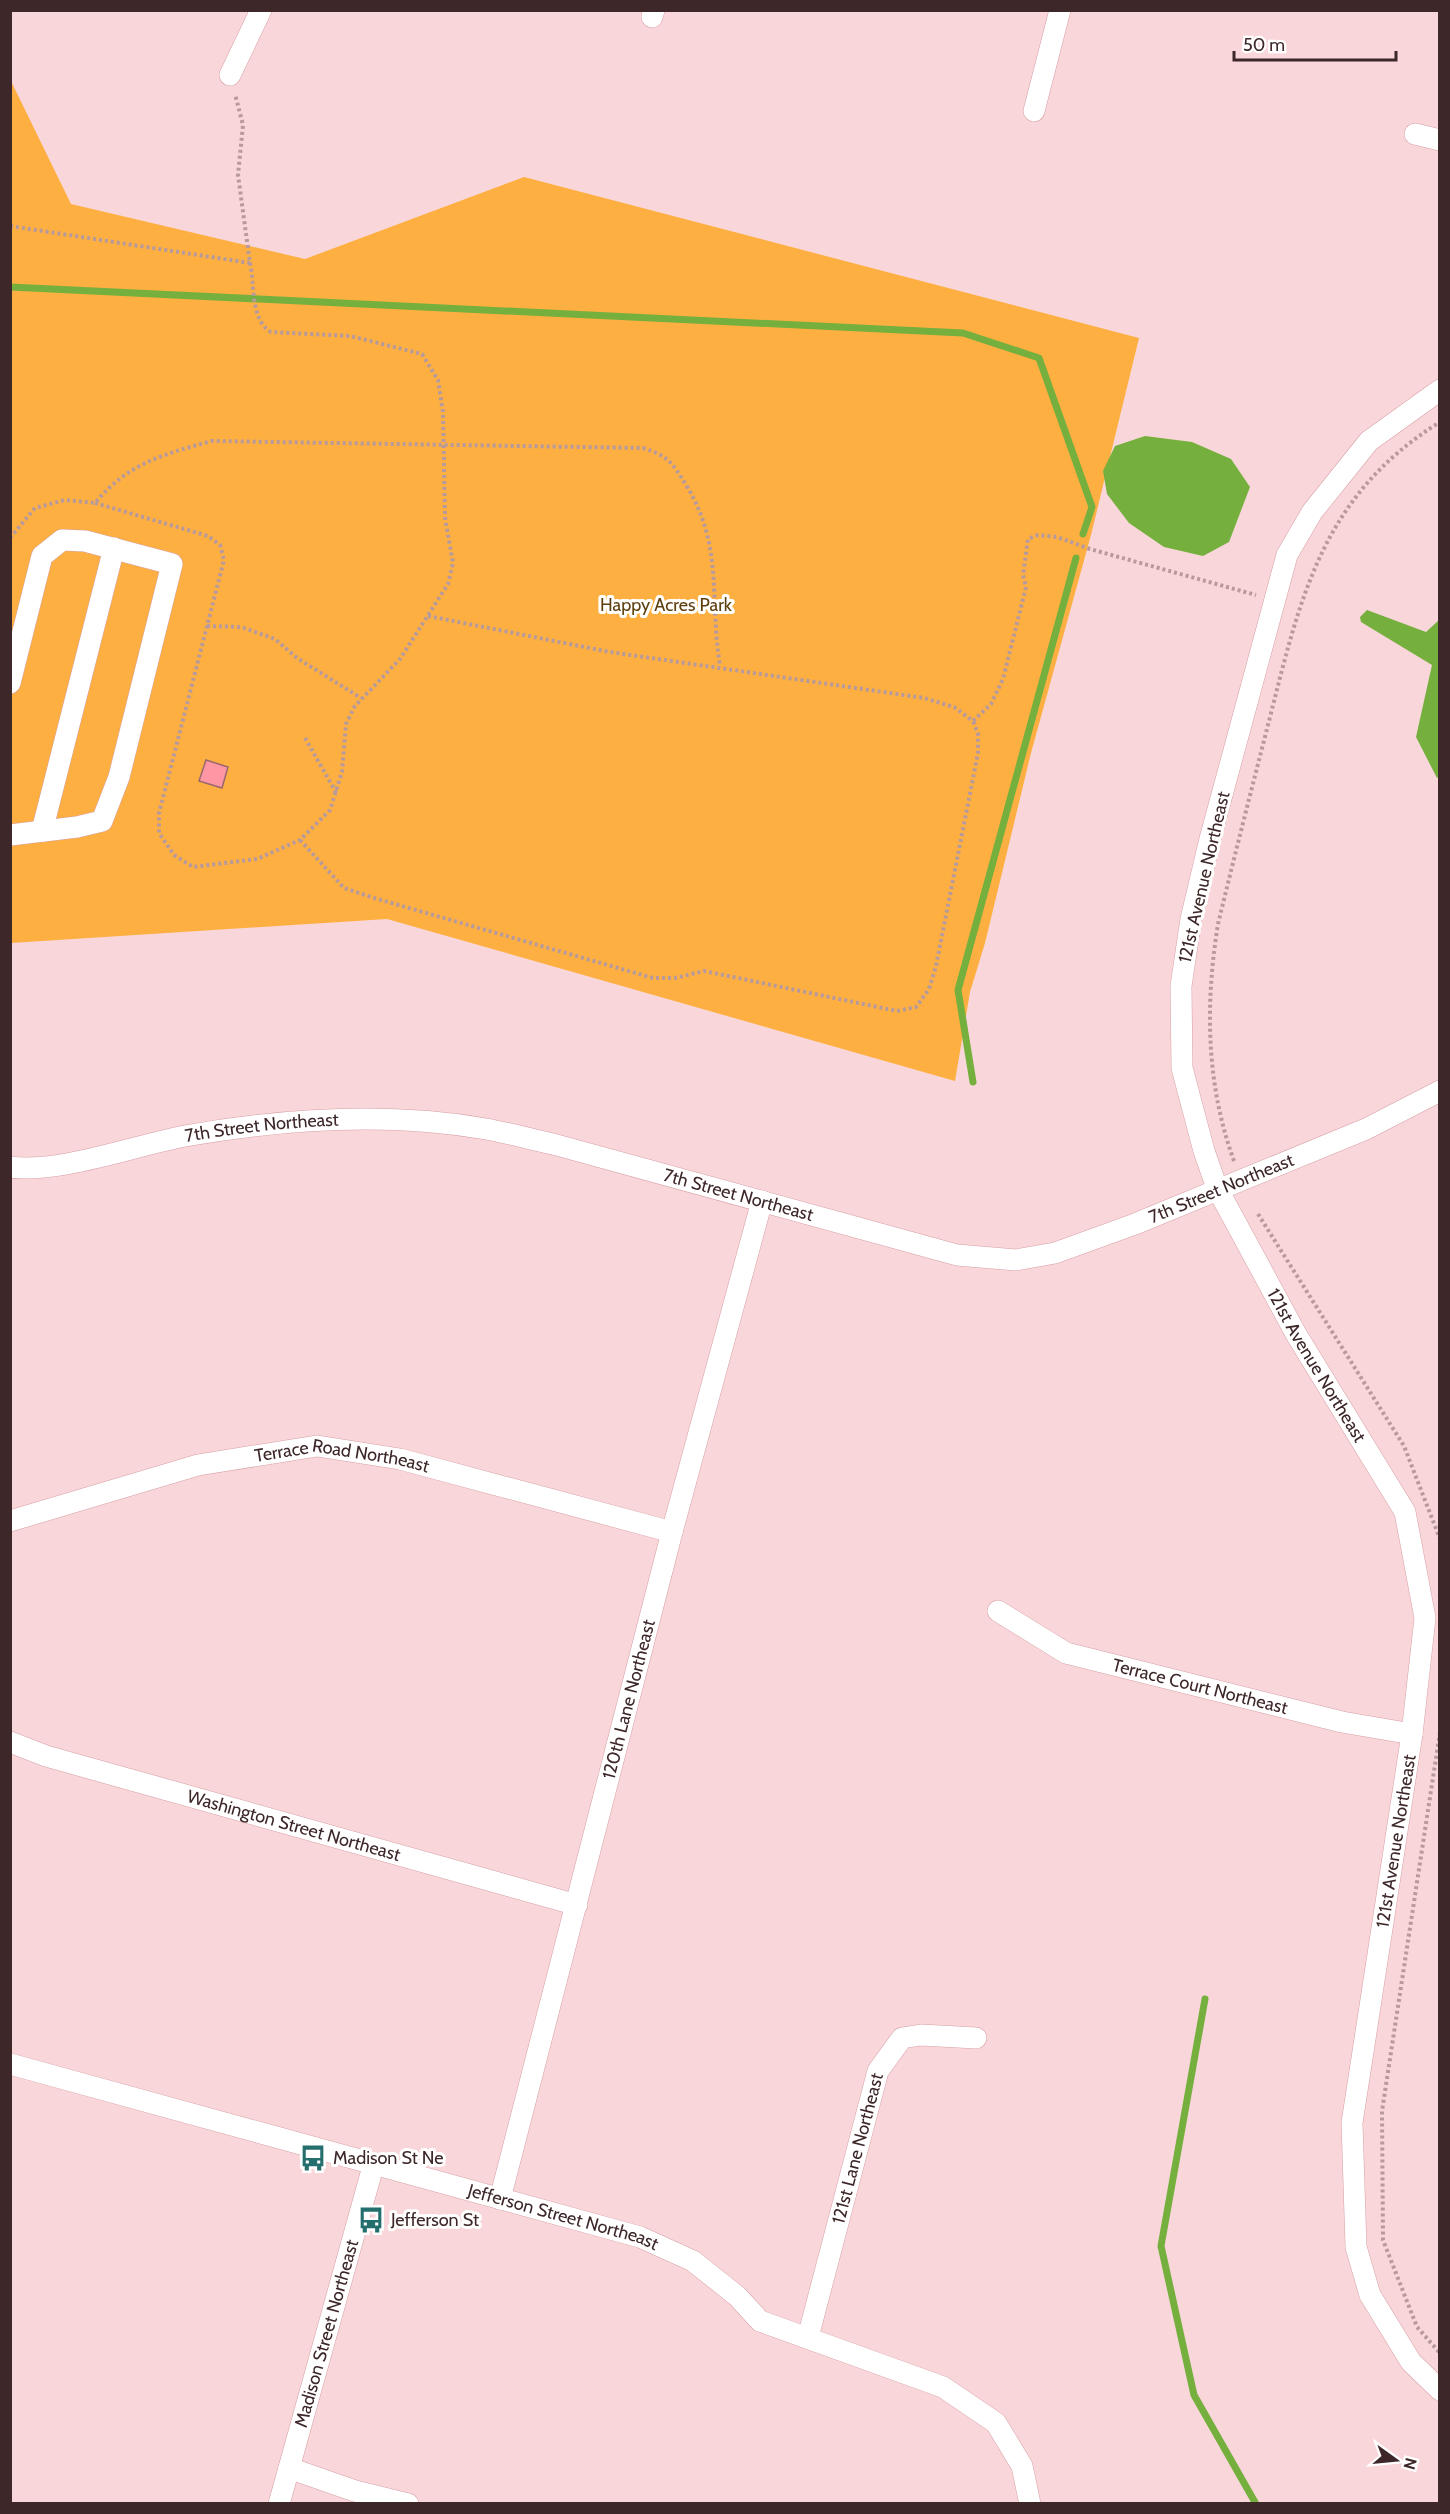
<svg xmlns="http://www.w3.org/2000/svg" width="1450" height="2514" viewBox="0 0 1450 2514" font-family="Cabin,sans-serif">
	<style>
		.green { fill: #fdb041 }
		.water { fill: #75af3d }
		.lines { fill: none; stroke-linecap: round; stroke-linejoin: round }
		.stream { stroke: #75af3d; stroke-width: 7 }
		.building { fill: #fe96a4; stroke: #9a676d; stroke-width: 1.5 }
		.minor-casing { stroke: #d7a0a6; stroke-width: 22 }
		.path { stroke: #b89a9c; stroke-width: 4; stroke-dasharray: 3 3; stroke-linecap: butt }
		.minor { stroke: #fff; stroke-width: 21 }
		.labels { text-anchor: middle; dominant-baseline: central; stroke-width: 6; stroke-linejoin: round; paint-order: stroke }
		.park-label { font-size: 18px; fill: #5e3f0f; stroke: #fff }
		.street-label { font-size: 18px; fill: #3d2729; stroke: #fff }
		.poi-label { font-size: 18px; fill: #3d2729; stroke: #fff; text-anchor: start }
	</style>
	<rect width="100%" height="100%" fill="#f9d6d9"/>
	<path class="green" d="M10 79 71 204 305 259 524 177 1139 338 1091 535 1031 753 985 943 970 992 955 1081 387 919 11 943Z"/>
	<g class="water">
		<path d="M1145 436 1192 442 1231 459 1250 487 1229 542 1203 556 1164 547 1129 523 1107 494 1103 471 1115 446Z"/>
		<path d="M1367 610 1426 632 1439 620 1440 775 1437 778 1416 737 1432 665 1361 622 1360 617Z"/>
	</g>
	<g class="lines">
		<g class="stream">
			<path d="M10 287 963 333 1039 358 1092 507 1083 534"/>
			<path d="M973 1082 958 990 1076 558"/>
			<path d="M1205 1999 1161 2246 1194 2395 1256 2504"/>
		</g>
	</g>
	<path class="building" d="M206 760 228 767 222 788 199 781Z"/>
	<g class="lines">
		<g class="minor-casing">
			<g id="minor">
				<path d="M652 17 654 10"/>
				<path d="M230 75 261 10"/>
				<path d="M1034 111 1060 10"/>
				<path d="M1415 134 1440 140"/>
				<path id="s1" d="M1440 390 1369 441 1312 512 1287 555 1210 839 1191 919 1181 986 1182 1068 1204 1151 1217 1188 1296 1334 1405 1512 1425 1618 1412 1734 1352 2123 1356 2247 1370 2295 1411 2362 1440 2390"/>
				<path d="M10 683 42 556 62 540 85 541 172 564 119 777 102 821 77 827 10 835"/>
				<path d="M42 831 114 548"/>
				<path id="s2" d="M10 1167C58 1174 137 1145 185 1136 282 1119 389 1112 486 1129 508 1133 530 1139 553 1144L957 1255 1016 1260 1055 1253 1135 1224 1366 1129 1440 1091"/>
				<path id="s3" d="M10 1521 198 1465 317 1446 400 1459 672 1532"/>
				<path id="s4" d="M998 1611 1066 1653 1342 1722 1412 1734"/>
				<path id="s5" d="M10 1742 46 1756 577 1905"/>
				<path id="s6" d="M10 2064 640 2237 693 2261 737 2296 760 2321 943 2387 996 2423 1022 2466 1030 2504"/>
				<path id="s7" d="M500 2199 672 1532 762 1201"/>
				<path id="s8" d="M808 2337 878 2071 902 2038 921 2035 976 2038"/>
				<path d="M289 2468 355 2491 408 2504"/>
				<path id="s9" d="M279 2504 374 2163"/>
			</g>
		</g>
		<g class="path">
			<path d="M10 226 250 263 238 175 243 125 235 94"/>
			<path d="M95 503 208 536 220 545 224 560 159 813V833L174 855 193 867 257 859 300 840 330 810 342 772 346 724 355 706 400 659 448 584 453 563 445 518 443 412 438 380 422 354 350 336 271 332C250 320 255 285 250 263"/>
			<path d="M10 538 35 508 65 500 95 503C128 463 164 454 212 441L643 448C668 456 672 462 686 485 724 546 709 599 720 666"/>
			<path d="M428 616 610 652 924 698 954 707 973 721 991 704 1003 679 1026 587 1023 575 1028 539 1038 535 1057 537 1090 549 1256 595"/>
			<path d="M207 626 241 627 275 639 297 658 361 698"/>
			<path d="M305 738 337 794"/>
			<path d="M300 840 344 888 374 898 653 978H675L704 971 897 1011 916 1007 929 989 936 966 978 753V734L973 721"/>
			<path d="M1234 1161C1206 1084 1205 1004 1218 924 1234 858 1251 791 1268 725 1300 599 1321 496 1440 422"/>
			<path d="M1258 1214 1404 1446 1440 1539"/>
			<path d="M1440 1732 1382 2111 1383 2240 1417 2327 1440 2353"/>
		</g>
		<use href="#minor" class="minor"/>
	</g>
	<defs>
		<g id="bus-bare" transform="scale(2.07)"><path d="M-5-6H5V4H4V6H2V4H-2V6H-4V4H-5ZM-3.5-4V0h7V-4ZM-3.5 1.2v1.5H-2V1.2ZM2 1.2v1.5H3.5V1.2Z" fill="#246f6d" stroke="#fff" stroke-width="2.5" paint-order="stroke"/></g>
	</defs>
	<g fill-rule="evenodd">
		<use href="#bus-bare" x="313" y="2158"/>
		<use href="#bus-bare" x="371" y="2220"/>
	</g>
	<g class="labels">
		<g class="park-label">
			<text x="666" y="605">Happy Acres Park</text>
		</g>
		<g class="street-label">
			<text transform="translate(1204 877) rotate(-77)">121st Avenue Northeast</text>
			<text stroke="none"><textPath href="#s2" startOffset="256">7th Street Northeast</textPath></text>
			<text stroke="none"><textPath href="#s2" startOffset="1246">7th Street Northeast</textPath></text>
			<text stroke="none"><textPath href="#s2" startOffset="742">7th Street Northeast</textPath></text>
			<text stroke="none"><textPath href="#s1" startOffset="1083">121st Avenue Northeast</textPath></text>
			<text stroke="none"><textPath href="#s3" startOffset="342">Terrace Road Northeast</textPath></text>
			<text stroke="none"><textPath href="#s4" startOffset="218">Terrace Court Northeast</textPath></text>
			<text stroke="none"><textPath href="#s7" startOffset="516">120th Lane Northeast</textPath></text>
			<text stroke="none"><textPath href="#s5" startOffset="296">Washington Street Northeast</textPath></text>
			<text transform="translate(1396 1841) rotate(-81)">121st Avenue Northeast</text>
			<text stroke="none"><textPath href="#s8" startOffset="195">121st Lane Northeast</textPath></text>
			<text stroke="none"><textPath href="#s6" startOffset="574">Jefferson Street Northeast</textPath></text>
			<text stroke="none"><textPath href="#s9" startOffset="177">Madison Street Northeast</textPath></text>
		</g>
		<g class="poi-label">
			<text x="333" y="2158">Madison St Ne</text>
			<text x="391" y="2220">Jefferson St</text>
		</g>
	</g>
	<rect width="1450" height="2514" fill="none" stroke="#3d2729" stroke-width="24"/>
	<g transform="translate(1396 2460) rotate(105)" stroke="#ffffff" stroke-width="4.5" paint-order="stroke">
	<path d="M0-4.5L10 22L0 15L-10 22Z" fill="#3d2729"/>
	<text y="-9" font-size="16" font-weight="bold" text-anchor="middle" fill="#3d2729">N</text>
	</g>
	<path d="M1234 51v9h162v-9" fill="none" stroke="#3d2729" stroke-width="3"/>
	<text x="1243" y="51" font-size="18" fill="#3d2729" stroke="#ffffff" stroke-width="4.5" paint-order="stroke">50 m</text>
</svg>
